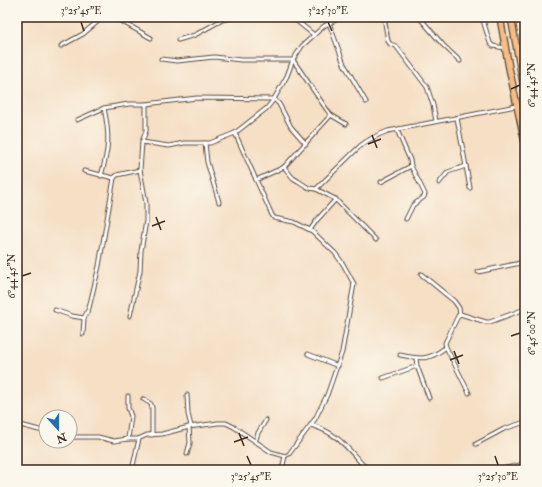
<svg xmlns="http://www.w3.org/2000/svg" width="542" height="487" viewBox="0 0 542 487" font-family="'IM FELL Double Pica',serif">
	<style>
		.lines { fill: none; stroke-linecap: round; stroke-linejoin: round }
		.minor-casing { stroke: #574537; stroke-width: 5 }
		.motorway-casing { stroke: #574537; stroke-width: 8 }
		.minor { stroke: #fff; stroke-width: 3 }
		.motorway { stroke: #f6be87; stroke-width: 5.5 }
		.ticks { fill: none; stroke: #3b2a1e; stroke-width: 1.5 }
		.neatline { fill: none; stroke: #3b2a1e; stroke-width: 1.5 }
		.ticks-label { font-size: 10px; text-anchor: middle; fill: #3b2a1e }
	</style>
	<rect width="100%" height="100%" fill="#fbf7ec"/>
	<filter id="ink" filterUnits="userSpaceOnUse"><feTurbulence type="fractalNoise" baseFrequency=".025" numOctaves="2"/><feDisplacementMap in="SourceGraphic" scale="8" xChannelSelector="R" yChannelSelector="G"/><feConvolveMatrix kernelMatrix="1 2 1 2 8 2 1 2 1" color-interpolation-filters="sRGB"/></filter>
	<filter id="wash" filterUnits="userSpaceOnUse"><feTurbulence type="fractalNoise" baseFrequency=".012" numOctaves="4" result="noise"/><feDisplacementMap in="SourceGraphic" scale="16" xChannelSelector="R" yChannelSelector="G"/><feGaussianBlur stdDeviation="0.9" result="paint"/><feColorMatrix in="noise" values="0 0 0 0 0 0 0 0 0 0 0 0 0 0 0 0 0 1.4 0 .05"/><feComposite in="paint" operator="in"/></filter>
	<g filter="url(#wash)">
		<rect width="100%" height="100%" fill="#f5dfc5"/>
	</g>
	<g filter="url(#ink)">
		<g class="lines">
			<g class="minor-casing">
				<g id="minor">
					<path d="M114 17 151 38"/>
					<path d="M292 17 314 35"/>
					<path d="M384 17 388 41 390 44 396 46 427 87 433 105 436 121"/>
					<path d="M419 17 443 45 460 61"/>
					<path d="M482 17 490 43 493 46 505 48"/>
					<path d="M329 23 344 64 366 102"/>
					<path d="M178 40 195 35 222 20 236 17"/>
					<path d="M61 46 83 34 103 17"/>
					<path d="M161 59 177 61 214 57 241 60H293"/>
					<path d="M293 60 327 110 331 115 346 124"/>
					<path d="M457 118 470 188"/>
					<path d="M77 120 104 108 129 104H146L197 98 274 99 279 104 291 127 306 144"/>
					<path d="M142 142 169 146 184 143H210L235 133 267 108 274 99 287 76 293 60 302 46 324 26 341 17"/>
					<path d="M205 143 207 162 219 202"/>
					<path d="M284 167 293 178 298 181 309 188 316 189 335 199 376 240"/>
					<path d="M84 171 114 178"/>
					<path d="M101 176C109 148 110 136 104 108"/>
					<path d="M256 180 284 167 331 115"/>
					<path d="M381 182 411 166 410 160 397 130"/>
					<path d="M439 183 448 172 466 166"/>
					<path d="M316 189 360 146C369 139 377 135 388 131L516 106"/>
					<path d="M406 219 413 205 424 197 425 194 411 166"/>
					<path d="M310 230 317 220 336 199"/>
					<path d="M478 272 525 262"/>
					<path d="M421 274 454 301 459 308 460 314"/>
					<path d="M55 310 72 316 84 318"/>
					<path d="M460 314 458 316 445 343 446 347 469 393"/>
					<path d="M460 314 486 322H490L525 309"/>
					<path d="M130 316 140 271 141 251 146 221V203L140 170 142 142 146 131V104"/>
					<path d="M83 334 84 318 89 308 99 266 114 178 117 175 140 170"/>
					<path d="M308 354 338 366"/>
					<path d="M400 355C420 359 429 361 446 347"/>
					<path d="M416 358 417 366 429 398"/>
					<path d="M383 378 417 366"/>
					<path d="M187 395 188 414 191 426"/>
					<path d="M128 396V408L131 416 128 439"/>
					<path d="M143 399 151 404 152 408V435"/>
					<path d="M17 424 39 430H46"/>
					<path d="M311 425C337 433 345 445 362 464L366 467 390 470"/>
					<path d="M70 437H98L114 441 128 439H138L147 435 162 434 189 427 218 423H226L234 427 271 452 285 456 289 454 315 419 327 395 342 352 354 284 343 264 335 253 312 231 294 222 274 218 272 215 235 133"/>
					<path d="M255 442 258 433 266 420"/>
					<path d="M476 444 504 429 525 422"/>
					<path d="M187 454 190 443 189 427"/>
					<path d="M132 470 139 439"/>
					<path d="M282 470 285 456"/>
					<path d="M496 470 525 464"/>
				</g>
			</g>
			<g class="motorway-casing">
				<g id="motorway">
					<path d="M500 17 509 68 525 143"/>
					<path d="M511 17 525 94"/>
				</g>
			</g>
			<use href="#minor" class="minor"/>
			<use href="#motorway" class="motorway"/>
		</g>
	</g>
	<path class="ticks" d="M81 22 84 31M328 22 332 31M511 89 520 85M372 135 377 148M368 144 381 139M156 217 161 230M152 226 165 221M22 276 31 273M511 336 520 333M454 351 459 364M450 360 463 355M239 433 244 446M234 442 248 437M247 456 251 465M495 456 498 465"/>
	<rect width="542" height="487" fill="none" stroke="#fbf7ec" stroke-width="44"/>
	<g transform="translate(58 429) rotate(159)"><circle r="19" fill="#fbf7ec" stroke="#aea59a"/>
	<path d="M0-3L7 15L0 10L-7 15Z" fill="#1f6fb2"/>
	<text y="-6" font-size="11" font-weight="bold" text-anchor="middle" fill="#3b2a1e">N</text>
	</g>
	<rect x="22" y="22" width="498" height="443" class="neatline"/>
	<g class="ticks-label">
		<text x="81" y="14">3°25'45"E</text>
		<text x="328" y="14">3°25'30"E</text>
		<text transform="translate(531 85) rotate(-90)" y="4">6°44'45"N</text>
		<text transform="translate(11 276) rotate(-90)" y="4">6°44'45"N</text>
		<text transform="translate(531 333) rotate(-90)" y="4">6°45'00"N</text>
		<text x="251" y="480">3°25'45"E</text>
		<text x="498" y="480">3°25'30"E</text>
	</g>
</svg>
